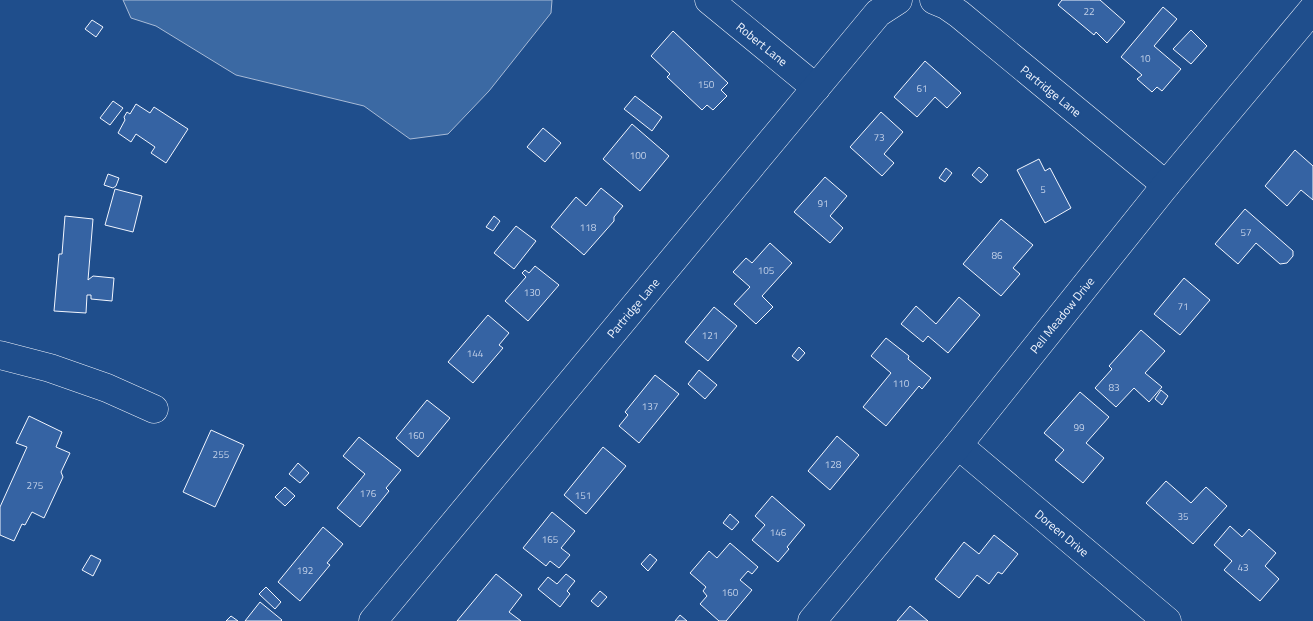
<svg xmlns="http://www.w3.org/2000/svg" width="1313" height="621" viewBox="0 0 1313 621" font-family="'Titillium Web',sans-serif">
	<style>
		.water { fill: #3b69a3; stroke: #a8bbd7 }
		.building { fill: #3563a3; stroke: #f2f6ff }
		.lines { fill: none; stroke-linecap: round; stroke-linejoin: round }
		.minor-casing { stroke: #f2f6ff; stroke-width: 29 }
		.minor { stroke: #1f4e8c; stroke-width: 28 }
		.labels { text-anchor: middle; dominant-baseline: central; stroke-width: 4; stroke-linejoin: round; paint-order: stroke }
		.number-label { font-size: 10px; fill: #c3d1e8 }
		.street-label { font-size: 12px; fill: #f2f6ff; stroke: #1f4e8c }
	</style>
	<rect width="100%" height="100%" fill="#1f4e8c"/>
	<path class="water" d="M123 0H552L551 13 489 91 448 134 410 139 364 106 236 75 156 26 131 18Z"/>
	<g class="building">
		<path d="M1062 0H1100L1125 22 1107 43 1096 32 1094 35 1058 5Z"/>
		<path d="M1163 7 1177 19 1154 46 1181 69 1162 91 1157 87 1152 92 1137 79 1142 75 1121 57Z"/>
		<path d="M92 20 103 27 96 37 85 29Z"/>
		<path d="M1191 30 1207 46 1191 64 1173 49Z"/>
		<path d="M673 31 728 83 721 90 727 96 713 110 707 105 702 110 667 77 670 74 651 56Z"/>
		<path d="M925 61 961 93 947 108 935 97 917 117 894 97Z"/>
		<path d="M635 96 662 117 652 131 624 109Z"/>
		<path d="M113 101 123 108 110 125 100 118Z"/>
		<path d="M136 104 150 113 154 107 188 129 166 163 151 153 155 147 136 134 131 142 118 133 125 120 124 117 127 112 130 114Z"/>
		<path d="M881 112 903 132 884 154 894 163 882 176 850 147Z"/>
		<path d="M632 124 669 156 640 191 603 159Z"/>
		<path d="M543 128 561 143 545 162 527 147Z"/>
		<path d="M1295 150 1313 166V200L1301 190 1287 206 1265 186Z"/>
		<path d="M1039 159 1045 171 1050 168 1071 208 1045 223 1017 170Z"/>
		<path d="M979 167 988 175 981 183 972 175Z"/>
		<path d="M946 168 952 173 945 182 939 178Z"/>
		<path d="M108 174 119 178 116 186 113 188 104 185Z"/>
		<path d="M825 177 847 196 830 216 843 228 830 243 794 212Z"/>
		<path d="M601 188 623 206 614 217V221L584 255 551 227 576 197 586 206Z"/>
		<path d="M115 189 142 196 133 232 105 225Z"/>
		<path d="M1245 209 1293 251V256L1287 263 1280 264 1256 243 1238 264 1215 244Z"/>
		<path d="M65 216 93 219 88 280 93 276 114 278 112 301 91 299V295H87L86 313 54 311 59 254H62Z"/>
		<path d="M494 216 500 221 493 231 486 227Z"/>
		<path d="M1001 219 1033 245 1013 268 1020 274 1001 296 963 264Z"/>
		<path d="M516 226 536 241 514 269 494 253Z"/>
		<path d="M770 243 792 263 762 296 773 307 756 324 734 304 750 287 733 272 746 258 752 263Z"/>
		<path d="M535 266 559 285 528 321 505 301 526 277 522 273 525 270 529 273Z"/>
		<path d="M1184 278 1210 300 1180 335 1154 314Z"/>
		<path d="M959 297 980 315 948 353 928 336 923 342 901 324 916 306 936 324Z"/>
		<path d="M714 307 737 326 708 361 685 342Z"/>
		<path d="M488 315 509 333 499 345 503 348 473 383 448 362Z"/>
		<path d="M1141 330 1165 351 1145 373 1162 387 1149 402 1134 388 1116 407 1095 388 1112 369 1109 366Z"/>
		<path d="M886 338 909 356 908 359 931 378 922 389 919 386 886 426 863 407 891 373 871 356Z"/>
		<path d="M799 347 805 353 798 361 792 356Z"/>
		<path d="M699 370 717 385 705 399 688 384Z"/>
		<path d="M655 375 679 394 639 443 619 426 628 415 625 412Z"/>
		<path d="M1161 390 1168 396 1162 405 1155 399Z"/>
		<path d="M1080 392 1109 417 1086 443 1104 458 1083 483 1055 460 1064 450 1044 433Z"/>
		<path d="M427 400 450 418 418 457 396 438Z"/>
		<path d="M29 416 62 432 56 447 70 453 61 472 63 477 44 518 32 512 25 525 22 524 14 541 0 535V507L27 447 16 443Z"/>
		<path d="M211 430 244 445 215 507 183 492Z"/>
		<path d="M837 436 859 455 830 490 808 471Z"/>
		<path d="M359 437 401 470 386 488 389 491 360 527 337 508 365 474 343 456Z"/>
		<path d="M603 447 626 466 586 514 564 495Z"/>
		<path d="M298 463 309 473 300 483 289 474Z"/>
		<path d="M1166 481 1191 503 1206 487 1227 506 1193 544 1146 503Z"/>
		<path d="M285 487 295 496 285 506 275 497Z"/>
		<path d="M772 496 805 525 787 547 789 549 778 562 752 540 765 525 755 516Z"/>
		<path d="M552 512 575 531 561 548 570 555 559 568 550 561 546 566 523 548Z"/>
		<path d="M730 514 739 522 732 530 723 523Z"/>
		<path d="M1230 526 1242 537 1249 529 1276 553 1265 566 1279 579 1260 601 1224 570 1232 561 1214 545Z"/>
		<path d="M323 527 343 544 327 563 330 565 300 601 278 582Z"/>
		<path d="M994 535 1018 554 1002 574 998 572 989 584 977 575 959 598 935 579 964 542 979 554Z"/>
		<path d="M730 543 758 567 752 574 748 571 740 580 752 590 726 621H719L700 604 707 596 703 591 706 587 690 573 709 551 717 558Z"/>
		<path d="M650 554 657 560 648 571 641 564Z"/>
		<path d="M91 555 101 560 93 576 82 570Z"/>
		<path d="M496 574 522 595 509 612 521 621H457Z"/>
		<path d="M566 574 575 581 567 591 570 594 560 607 538 589 548 577 557 584Z"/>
		<path d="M266 587 281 602 275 609 259 594Z"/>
		<path d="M600 591 607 597 598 607 591 601Z"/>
		<path d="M260 602 282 620 281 621H245Z"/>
		<path d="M910 606 928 621H897Z"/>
		<path d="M680 615 687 621H675Z"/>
		<path d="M231 616 238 621H226Z"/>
	</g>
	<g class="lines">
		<g class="minor-casing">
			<g id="minor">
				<path d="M709 0 816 88"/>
				<path d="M934 0 946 5 959 14 1166 185"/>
				<path d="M0 355 50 368 107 388 154 409"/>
				<path d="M958 445 1167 621"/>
				<path d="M373 621 878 13 898 0"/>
				<path d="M812 621 958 445 1166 185 1313 9"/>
			</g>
		</g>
		<use href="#minor" class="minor"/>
	</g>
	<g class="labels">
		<g class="number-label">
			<text x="1089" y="11">22</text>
			<text x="1145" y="58">10</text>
			<text x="706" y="84">150</text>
			<text x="922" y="88">61</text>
			<text x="879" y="137">73</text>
			<text x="638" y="155">100</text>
			<text x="1043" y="189">5</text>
			<text x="823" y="203">91</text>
			<text x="588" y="227">118</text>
			<text x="1246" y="232">57</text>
			<text x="997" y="255">86</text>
			<text x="766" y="270">105</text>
			<text x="532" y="292">130</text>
			<text x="1183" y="306">71</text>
			<text x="710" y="335">121</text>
			<text x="475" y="353">144</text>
			<text x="901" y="383">110</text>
			<text x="1114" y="387">83</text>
			<text x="650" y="406">137</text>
			<text x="1079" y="427">99</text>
			<text x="416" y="435">160</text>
			<text x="221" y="454">255</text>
			<text x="833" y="464">128</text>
			<text x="35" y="485">275</text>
			<text x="368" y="493">176</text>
			<text x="583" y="495">151</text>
			<text x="1183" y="516">35</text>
			<text x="778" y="532">146</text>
			<text x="550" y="539">165</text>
			<text x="1243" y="567">43</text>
			<text x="305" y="570">192</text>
			<text x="730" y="592">160</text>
		</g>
		<g class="street-label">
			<text transform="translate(762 44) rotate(39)">Robert Lane</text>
			<text transform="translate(1051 91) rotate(39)">Partridge Lane</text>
			<text transform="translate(633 308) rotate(-50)">Partridge Lane</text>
			<text transform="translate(1062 315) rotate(-51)">Pell Meadow Drive</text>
			<text transform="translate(1062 533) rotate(40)">Doreen Drive</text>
		</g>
	</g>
</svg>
